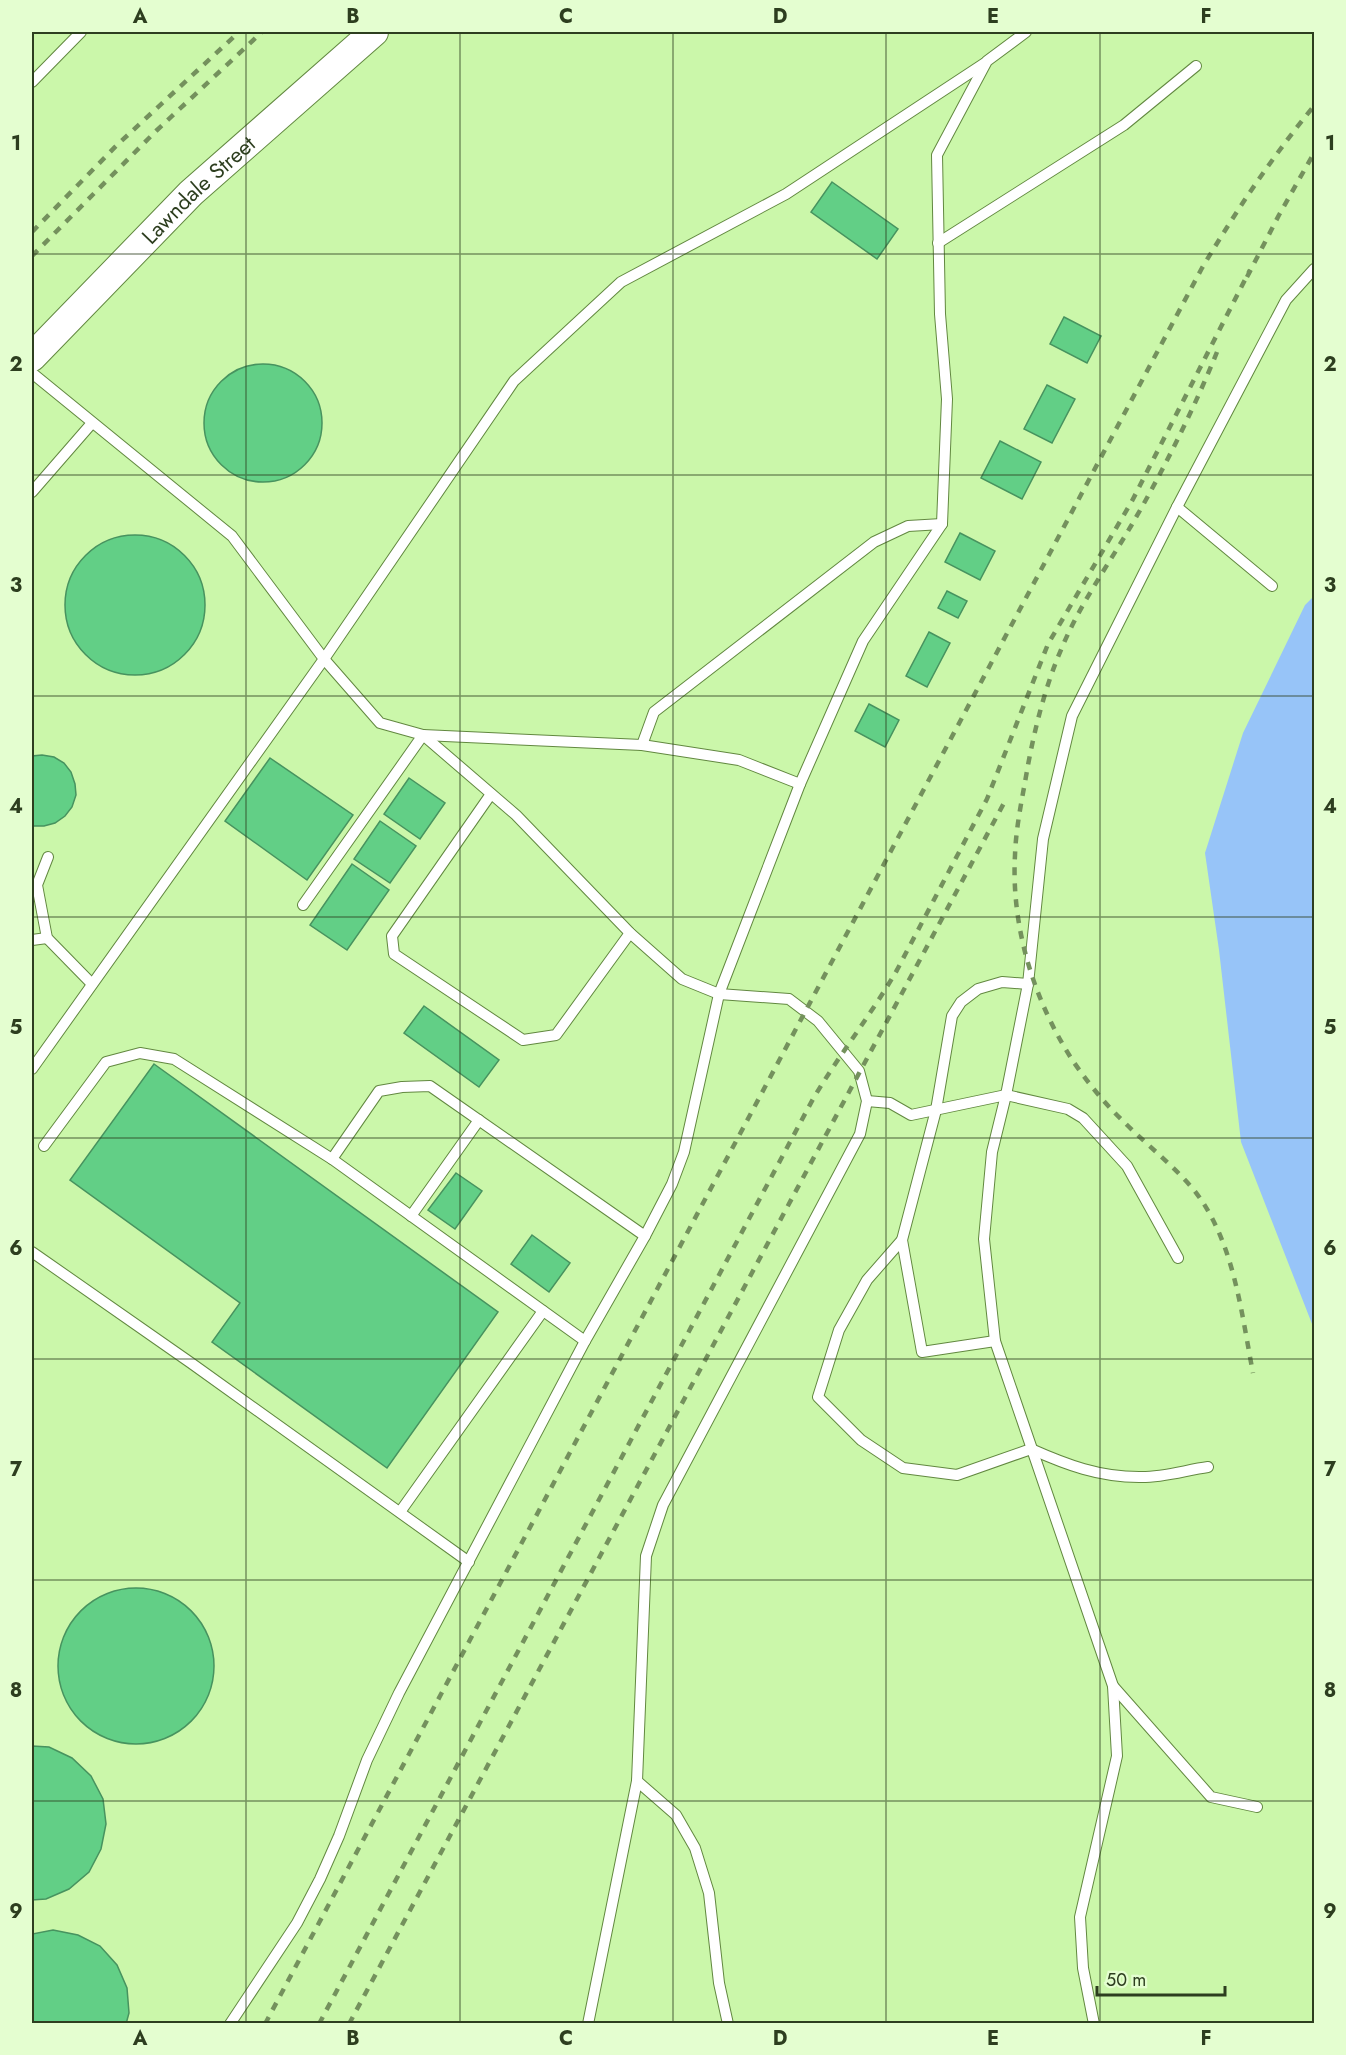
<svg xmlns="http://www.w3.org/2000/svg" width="1346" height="2055" viewBox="0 0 1346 2055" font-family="Jost,sans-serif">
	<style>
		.water { fill: #97c4f8 }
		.building { fill: #62cf86; stroke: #47935f; stroke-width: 1.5 }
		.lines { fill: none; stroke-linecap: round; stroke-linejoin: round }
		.service-casing { stroke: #628840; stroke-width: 12 }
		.secondary-casing { stroke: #628840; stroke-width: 30 }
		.service { stroke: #fff; stroke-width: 10 }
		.secondary { stroke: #fff; stroke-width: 28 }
		.rail { stroke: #74915d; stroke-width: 4.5; stroke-dasharray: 8 8; stroke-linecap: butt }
		.grid { fill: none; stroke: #2d3e1f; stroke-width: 1.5; stroke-opacity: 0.55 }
		.labels { text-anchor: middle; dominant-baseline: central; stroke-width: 6; stroke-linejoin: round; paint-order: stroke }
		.street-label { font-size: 22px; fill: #2d3e1f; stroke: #e4fed0 }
		.neatline { fill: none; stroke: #2d3e1f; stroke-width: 2 }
		.grid-label { font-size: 20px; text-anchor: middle; font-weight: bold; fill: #2d3e1f }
	</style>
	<rect width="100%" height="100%" fill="#cbf7aa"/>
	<path class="water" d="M1314 596V1329L1241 1142 1219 950 1205 853 1243 733 1305 605Z"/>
	<g class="building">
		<path d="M832 182 898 229 877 259 811 212Z"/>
		<path d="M1064 317 1101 336 1087 363 1050 344Z"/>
		<circle cx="263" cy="423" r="59"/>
		<path d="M1047 385 1075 399 1052 443 1024 429Z"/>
		<path d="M1000 441 1041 462 1022 499 981 478Z"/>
		<path d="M960 533 995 551 980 580 945 562Z"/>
		<circle cx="135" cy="605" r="70"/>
		<path d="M947 591 967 601 958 618 938 608Z"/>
		<path d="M929 632 950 643 927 687 906 676Z"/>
		<path d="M869 704 899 720 885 747 855 731Z"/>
		<path d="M42 755 54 757 64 763 71 772 75 784 76 795 72 807 65 816 55 823 44 826H33L32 825V756Z"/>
		<path d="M270 758 353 815 307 880 225 821Z"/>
		<path d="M409 778 445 803 420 839 384 814Z"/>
		<path d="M380 821 416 846 390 883 354 859Z"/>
		<path d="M352 864 389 890 347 950 310 925Z"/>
		<path d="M424 1006 499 1060 479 1087 404 1033Z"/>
		<path d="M154 1064 498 1312 387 1468 212 1342 240 1303 70 1180Z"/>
		<path d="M456 1173 482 1191 455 1229 428 1210Z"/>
		<path d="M532 1235 570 1263 549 1292 511 1264Z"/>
		<circle cx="136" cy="1666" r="78"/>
		<path d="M32 1746 49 1747 72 1758 91 1776 103 1799 106 1824 101 1849 89 1872 69 1889 46 1899 32 1900Z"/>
		<path d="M53 1930 78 1935 100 1946 117 1965 127 1988 129 2013 126 2024H32V1934Z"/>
	</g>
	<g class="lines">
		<g class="service-casing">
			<g id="service">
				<path d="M32 82 81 32"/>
				<path d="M938 243 1124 125 1196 66"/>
				<path d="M32 373 232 536 324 659 380 723 423 735 516 815 630 933 682 979 719 994 789 999 818 1021 859 1071 867 1101 860 1134 663 1505 646 1556 637 1781 588 2024"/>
				<path d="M32 492 92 423"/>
				<path d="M1177 507 1272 586"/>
				<path d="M642 745 654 712 874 542 908 526 942 524"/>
				<path d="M491 794 392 936 394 954 523 1040 556 1035 630 933"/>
				<path d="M48 857 37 885 47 938 92 984"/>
				<path d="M303 905 423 735 642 745 739 760 800 784"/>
				<path d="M32 940 47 938"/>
				<path d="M32 1069 324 659 514 381 621 282 786 194 985 63"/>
				<path d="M867 1101 890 1103 911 1115 1006 1095 1068 1109 1083 1118 1127 1166 1178 1258"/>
				<path d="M44 1146 106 1062 140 1053 174 1059 332 1159 585 1341"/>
				<path d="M332 1159 379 1091 402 1087 430 1086 645 1236"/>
				<path d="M411 1216 479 1120"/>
				<path d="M902 1240 867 1280 839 1330 818 1397 861 1440 903 1468 957 1475 1031 1449C1067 1465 1099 1477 1139 1477 1161 1478 1186 1470 1208 1467"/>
				<path d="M32 1252 191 1363 469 1562"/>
				<path d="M995 1341 922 1352 902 1240 936 1110 952 1016 961 1002 978 989 1002 982 1028 984"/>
				<path d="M400 1512 543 1311"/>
				<path d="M1113 1686 1211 1797 1257 1807"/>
				<path d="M637 1781 676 1815 695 1848 709 1893 719 1983 728 2024"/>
				<path d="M230 2024 297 1923 320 1879 339 1836 367 1760 399 1693 585 1341 645 1236 672 1184 684 1152 719 994 800 784 863 641 942 524 947 399 940 314 937 155 987 61 1026 32"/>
				<path d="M1094 2024 1083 1968 1080 1917 1117 1756 1113 1686 995 1341 984 1239 992 1152 1006 1095 1028 984 1043 839 1072 716 1177 507 1286 300 1314 269"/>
			</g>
		</g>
		<g class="secondary-casing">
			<g id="secondary">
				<path id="s1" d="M32 357 191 193 374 32"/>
			</g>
		</g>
		<use href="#service" class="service"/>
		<use href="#secondary" class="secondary"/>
		<g class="rail">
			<path d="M32 232 116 146 239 32"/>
			<path d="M32 256 156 131 262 32"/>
			<path d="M1247 277 1279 215 1314 153"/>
			<path d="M1217 352C1194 409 1162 473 1131 526 1108 565 1081 603 1063 645 1046 684 1036 723 1028 765 1023 795 1016 825 1015 855 1011 927 1034 1001 1073 1061 1088 1083 1105 1104 1124 1122 1147 1145 1173 1165 1194 1190 1234 1241 1241 1311 1253 1373"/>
			<path d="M265 2024 1202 268C1236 211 1272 157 1314 106"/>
			<path d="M319 2024 813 1099C839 1055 871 1015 897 970L987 799 1048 644 1132 501 1250 270"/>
			<path d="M349 2024 1004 803"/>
		</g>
	</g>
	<path class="grid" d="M246 32V2024M460 32V2024M673 32V2024M886 32V2024M1100 32V2024M32 254H1314M32 475H1314M32 696H1314M32 917H1314M32 1138H1314M32 1359H1314M32 1580H1314M32 1801H1314"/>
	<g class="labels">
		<g class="street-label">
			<text stroke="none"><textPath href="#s1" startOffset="236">Lawndale Street</textPath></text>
		</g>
	</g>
	<rect width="1346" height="2055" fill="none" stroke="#e4fed0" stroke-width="66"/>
	<path d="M1097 1986v9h128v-9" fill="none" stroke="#2d3e1f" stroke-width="3"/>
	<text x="1106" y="1986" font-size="18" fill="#2d3e1f" stroke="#e4fed0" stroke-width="4.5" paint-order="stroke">50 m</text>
	<rect x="33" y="33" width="1280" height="1989" class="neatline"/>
	<g class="grid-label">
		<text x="140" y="23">A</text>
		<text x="353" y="23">B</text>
		<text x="566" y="23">C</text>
		<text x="780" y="23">D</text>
		<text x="993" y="23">E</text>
		<text x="1206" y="23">F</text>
		<text x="16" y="150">1</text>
		<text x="1330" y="150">1</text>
		<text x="16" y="371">2</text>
		<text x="1330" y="371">2</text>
		<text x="16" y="592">3</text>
		<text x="1330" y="592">3</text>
		<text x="16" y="813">4</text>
		<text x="1330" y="813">4</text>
		<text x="16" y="1034">5</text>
		<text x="1330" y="1034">5</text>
		<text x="16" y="1255">6</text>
		<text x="1330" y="1255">6</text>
		<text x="16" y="1476">7</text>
		<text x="1330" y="1476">7</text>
		<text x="16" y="1697">8</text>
		<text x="1330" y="1697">8</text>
		<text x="16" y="1918">9</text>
		<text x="1330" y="1918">9</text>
		<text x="140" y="2045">A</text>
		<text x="353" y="2045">B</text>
		<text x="566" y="2045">C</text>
		<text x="780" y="2045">D</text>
		<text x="993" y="2045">E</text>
		<text x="1206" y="2045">F</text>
	</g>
</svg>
